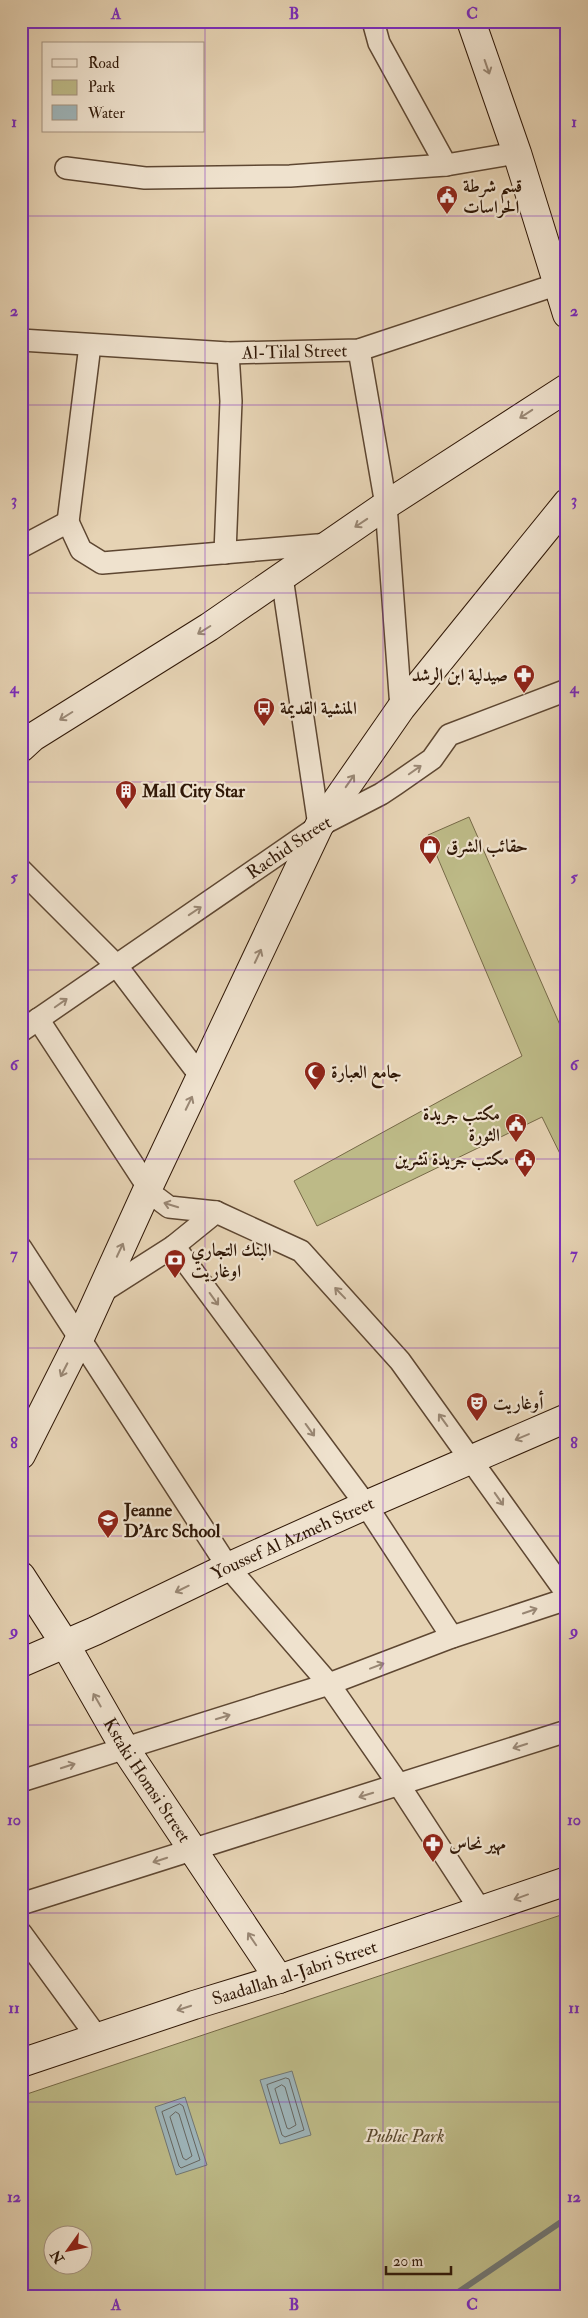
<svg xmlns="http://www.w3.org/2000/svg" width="588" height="2318" viewBox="0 0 588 2318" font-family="'IM FELL Double Pica',Amiri,serif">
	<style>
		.green { fill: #bdba87; stroke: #766947; fill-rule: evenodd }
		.water { fill: #9db4b9; stroke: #717672 }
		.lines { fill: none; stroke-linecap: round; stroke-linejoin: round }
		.shore { stroke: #666660; stroke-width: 1 }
		.stream { stroke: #717672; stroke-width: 6 }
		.street-casing { stroke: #5e4732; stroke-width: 24 }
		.secondary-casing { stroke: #301807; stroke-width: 30 }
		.street { stroke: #efe2ce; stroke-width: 21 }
		.secondary { stroke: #efe2ce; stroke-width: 28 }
		.oneway { stroke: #998774 }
		.grid { fill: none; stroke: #7b2cbf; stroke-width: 1; stroke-opacity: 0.55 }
		.labels { text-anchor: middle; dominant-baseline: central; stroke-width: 4.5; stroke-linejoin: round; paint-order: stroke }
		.poi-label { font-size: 18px; font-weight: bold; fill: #301807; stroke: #efe2ce; text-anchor: start }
		.street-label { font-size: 18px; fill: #301807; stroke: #efe2ce }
		.park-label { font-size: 18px; font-style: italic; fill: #5a492d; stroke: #efe2ce }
		.neatline { fill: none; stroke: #7b2cbf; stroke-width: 2 }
		.grid-label { font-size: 16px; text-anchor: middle; font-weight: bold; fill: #7b2cbf }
	</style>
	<rect width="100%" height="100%" fill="#e6d3b4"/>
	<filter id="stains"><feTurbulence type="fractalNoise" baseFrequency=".004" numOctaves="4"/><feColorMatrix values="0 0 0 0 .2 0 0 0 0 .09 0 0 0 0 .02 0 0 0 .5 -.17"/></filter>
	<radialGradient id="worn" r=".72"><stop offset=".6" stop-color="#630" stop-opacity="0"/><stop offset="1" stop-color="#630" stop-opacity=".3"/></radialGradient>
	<g class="green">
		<path d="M469 817 567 1041V1168L542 1117 317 1226 294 1181 522 1056 428 835Z"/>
		<path d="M567 1913V2297H21V2096ZM52 2236H82V2266H52Z"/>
	</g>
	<g class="water">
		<path d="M292 2071 311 2135 280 2144 260 2080Z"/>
		<path d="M185 2097 207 2165 176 2175 155 2107Z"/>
	</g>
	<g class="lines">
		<g class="shore">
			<path d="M286 2078 289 2079 304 2130 285 2137 282 2135 267 2085Z"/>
			<path d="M282 2085 285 2087 296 2125 289 2129 287 2128 275 2089Z"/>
			<path d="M180 2104 183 2106 200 2160 181 2168 179 2166 162 2112Z"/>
			<path d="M176 2112 179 2114 192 2156 186 2160 183 2158 170 2117Z"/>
		</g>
		<path class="stream" d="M451 2297 567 2218"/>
		<g class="street-casing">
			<g id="street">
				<path d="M373 21 379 43 446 165 517 153"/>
				<path d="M66 168 145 178 290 176 446 165"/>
				<path id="s1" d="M21 340 228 353 359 350 558 284"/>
				<path d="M359 350 386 505 401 708"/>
				<path d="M68 522 90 345"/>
				<path d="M21 547 68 522 81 550 102 563 329 544"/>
				<path d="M225 553 231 401 228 353"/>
				<path d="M282 577 319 826"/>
				<path d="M21 870 116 965 201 1077"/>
				<path d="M38 1019 153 1195 169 1207 216 1212 301 1251 400 1361 567 1594"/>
				<path id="s2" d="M21 1031 319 826 381 794 396 784 432 759 449 735 567 690"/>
				<path d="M174 1246 366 1505 452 1637"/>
				<path d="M21 1248 228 1567 329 1684 399 1785 481 1911"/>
				<path d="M99 1294 174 1246 216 1212"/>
				<path d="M21 1781 329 1684 452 1637 567 1599"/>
				<path d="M21 1904 567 1731"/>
				<path d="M21 1933 97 2037"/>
			</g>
		</g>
		<g class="secondary-casing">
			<g id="secondary">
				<path d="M471 21 517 153 567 314"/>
				<path d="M21 748 33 737 209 627 386 505 567 388"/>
				<path d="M21 1455 79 1340 149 1186 319 826 401 708 567 503"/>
				<path id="s3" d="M21 1576 65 1644 124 1747 279 1979"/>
				<path id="s4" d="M21 1663 95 1631 228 1567 366 1505 567 1418"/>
				<path id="s5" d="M21 2063 194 2005 279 1979 567 1881"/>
			</g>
		</g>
		<use href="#street" class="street"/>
		<use href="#secondary" class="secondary"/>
	</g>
	<defs><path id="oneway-shaft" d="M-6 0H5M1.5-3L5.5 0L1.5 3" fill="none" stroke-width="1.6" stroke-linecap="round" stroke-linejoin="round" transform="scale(1.25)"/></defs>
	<g class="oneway">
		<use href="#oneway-shaft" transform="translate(487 67) rotate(71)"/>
		<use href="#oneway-shaft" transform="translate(526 414) rotate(147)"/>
		<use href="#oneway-shaft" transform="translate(361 523) rotate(146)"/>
		<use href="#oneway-shaft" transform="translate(204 630) rotate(148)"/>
		<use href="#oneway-shaft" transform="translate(66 716) rotate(148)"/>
		<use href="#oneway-shaft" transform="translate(415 770) rotate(-35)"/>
		<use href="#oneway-shaft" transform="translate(350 781) rotate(-55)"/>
		<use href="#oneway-shaft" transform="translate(195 911) rotate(-34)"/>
		<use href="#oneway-shaft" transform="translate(258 956) rotate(-65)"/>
		<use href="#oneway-shaft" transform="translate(61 1003) rotate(-35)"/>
		<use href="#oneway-shaft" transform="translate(189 1103) rotate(-64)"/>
		<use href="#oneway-shaft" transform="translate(171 1205) rotate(-163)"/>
		<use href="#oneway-shaft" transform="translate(120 1250) rotate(-65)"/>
		<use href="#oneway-shaft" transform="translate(340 1293) rotate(-134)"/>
		<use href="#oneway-shaft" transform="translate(214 1299) rotate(54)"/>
		<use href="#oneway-shaft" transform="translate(64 1370) rotate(117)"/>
		<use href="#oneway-shaft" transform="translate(443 1420) rotate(-126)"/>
		<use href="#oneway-shaft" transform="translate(310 1430) rotate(54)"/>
		<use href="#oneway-shaft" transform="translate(522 1437) rotate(157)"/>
		<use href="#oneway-shaft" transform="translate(499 1499) rotate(55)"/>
		<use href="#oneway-shaft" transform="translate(182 1589) rotate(154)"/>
		<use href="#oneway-shaft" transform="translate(530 1611) rotate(-19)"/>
		<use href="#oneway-shaft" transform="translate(377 1666) rotate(-21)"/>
		<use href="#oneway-shaft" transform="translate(97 1700) rotate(-120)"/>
		<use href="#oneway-shaft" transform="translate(223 1717) rotate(-17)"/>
		<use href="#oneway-shaft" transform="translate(520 1746) rotate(162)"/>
		<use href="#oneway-shaft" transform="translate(68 1766) rotate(-18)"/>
		<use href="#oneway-shaft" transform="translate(366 1795) rotate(163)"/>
		<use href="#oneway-shaft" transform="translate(160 1860) rotate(162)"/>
		<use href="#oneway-shaft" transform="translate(521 1897) rotate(160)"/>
		<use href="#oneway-shaft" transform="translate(252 1939) rotate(-124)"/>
		<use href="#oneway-shaft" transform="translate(184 2008) rotate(162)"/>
	</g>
	<path class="grid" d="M205 21V2297M383 21V2297M21 216H567M21 405H567M21 593H567M21 782H567M21 970H567M21 1159H567M21 1348H567M21 1536H567M21 1725H567M21 1913H567M21 2102H567"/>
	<defs>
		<g id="civic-pin" transform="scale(1.125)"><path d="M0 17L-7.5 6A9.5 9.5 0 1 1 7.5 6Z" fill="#8f2418" stroke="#efe2ce"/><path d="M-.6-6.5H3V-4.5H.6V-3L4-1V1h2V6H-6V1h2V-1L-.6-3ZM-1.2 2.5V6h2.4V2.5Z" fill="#fff"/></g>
		<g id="pharmacy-pin" transform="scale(1.125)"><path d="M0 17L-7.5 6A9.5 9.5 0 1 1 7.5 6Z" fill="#8f2418" stroke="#efe2ce"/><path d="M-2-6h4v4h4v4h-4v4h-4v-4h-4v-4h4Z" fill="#fff"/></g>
		<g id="bus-pin" transform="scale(1.125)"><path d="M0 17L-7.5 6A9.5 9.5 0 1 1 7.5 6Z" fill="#8f2418" stroke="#efe2ce"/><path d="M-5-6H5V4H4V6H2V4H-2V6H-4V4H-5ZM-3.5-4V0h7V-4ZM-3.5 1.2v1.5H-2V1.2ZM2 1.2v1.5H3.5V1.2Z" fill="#fff"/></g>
		<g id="building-pin" transform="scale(1.125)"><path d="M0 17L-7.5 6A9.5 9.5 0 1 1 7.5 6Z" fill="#8f2418" stroke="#efe2ce"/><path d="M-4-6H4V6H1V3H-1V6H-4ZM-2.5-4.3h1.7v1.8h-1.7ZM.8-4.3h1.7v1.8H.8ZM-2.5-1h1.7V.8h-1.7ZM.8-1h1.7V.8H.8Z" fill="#fff"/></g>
		<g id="shop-pin" transform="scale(1.125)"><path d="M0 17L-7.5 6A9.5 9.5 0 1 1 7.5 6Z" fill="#8f2418" stroke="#efe2ce"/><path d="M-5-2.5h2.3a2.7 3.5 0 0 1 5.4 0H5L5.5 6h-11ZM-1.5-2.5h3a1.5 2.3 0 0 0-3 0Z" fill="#fff"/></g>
		<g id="mosque-pin" transform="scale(1.125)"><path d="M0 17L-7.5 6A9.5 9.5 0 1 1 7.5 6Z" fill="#8f2418" stroke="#efe2ce"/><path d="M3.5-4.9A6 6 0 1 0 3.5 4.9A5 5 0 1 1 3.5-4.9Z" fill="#fff"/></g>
		<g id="bank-pin" transform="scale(1.125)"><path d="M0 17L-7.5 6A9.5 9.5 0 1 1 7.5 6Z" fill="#8f2418" stroke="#efe2ce"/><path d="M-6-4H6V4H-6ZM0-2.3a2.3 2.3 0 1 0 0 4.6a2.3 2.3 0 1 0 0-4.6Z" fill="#fff"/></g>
		<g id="theatre-pin" transform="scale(1.125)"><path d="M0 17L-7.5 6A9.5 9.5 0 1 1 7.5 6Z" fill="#8f2418" stroke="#efe2ce"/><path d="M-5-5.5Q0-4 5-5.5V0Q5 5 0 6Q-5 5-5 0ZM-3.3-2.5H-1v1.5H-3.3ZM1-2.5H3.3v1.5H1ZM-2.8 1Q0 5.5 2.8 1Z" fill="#fff"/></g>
		<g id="school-pin" transform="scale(1.125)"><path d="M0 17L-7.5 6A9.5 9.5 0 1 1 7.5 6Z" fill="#8f2418" stroke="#efe2ce"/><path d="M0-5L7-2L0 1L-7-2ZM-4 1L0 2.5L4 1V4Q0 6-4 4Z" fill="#fff"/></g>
	</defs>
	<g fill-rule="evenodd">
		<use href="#civic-pin" x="447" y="196"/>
		<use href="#pharmacy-pin" x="524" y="675"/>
		<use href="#bus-pin" x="264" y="708"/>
		<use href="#building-pin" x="126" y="791"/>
		<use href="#shop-pin" x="430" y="846"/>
		<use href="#mosque-pin" x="315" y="1072"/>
		<use href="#civic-pin" x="516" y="1124"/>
		<use href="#civic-pin" x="525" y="1159"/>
		<use href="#bank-pin" x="175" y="1260"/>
		<use href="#theatre-pin" x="477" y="1403"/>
		<use href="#school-pin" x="108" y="1520"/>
		<use href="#pharmacy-pin" x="433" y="1844"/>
	</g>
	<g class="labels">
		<g class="poi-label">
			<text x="463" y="186">قسم شرطة<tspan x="463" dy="21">الحراسات</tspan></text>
			<text x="508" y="675" text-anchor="end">صيدلية ابن الرشد</text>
			<text x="280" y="708">المنشية القديمة</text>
			<text x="142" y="791">Mall City Star</text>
			<text x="446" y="846">حقائب الشرق</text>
			<text x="331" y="1072">جامع العبارة</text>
			<text x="500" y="1114" text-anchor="end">مكتب جريدة<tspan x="500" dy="21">الثورة</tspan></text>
			<text x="509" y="1159" text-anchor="end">مكتب جريدة تشرين</text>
			<text x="191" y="1250">البنك التجاري<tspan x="191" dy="21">اوغاريت</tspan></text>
			<text x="493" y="1403">أوغاريت</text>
			<text x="124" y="1510">Jeanne<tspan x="124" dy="21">D'Arc School</tspan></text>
			<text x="449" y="1844">مهير نحاس</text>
		</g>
		<g class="street-label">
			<text stroke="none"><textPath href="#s1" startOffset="274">Al-Tilal Street</textPath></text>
			<text stroke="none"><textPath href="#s2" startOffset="325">Rachid Street</textPath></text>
			<text stroke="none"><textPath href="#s4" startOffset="299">Youssef Al Azmeh Street</textPath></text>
			<text stroke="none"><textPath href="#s3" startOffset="240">Kstaki Homsi Street</textPath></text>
			<text stroke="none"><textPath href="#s5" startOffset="288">Saadallah al-Jabri Street</textPath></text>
		</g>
		<g class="park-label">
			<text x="405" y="2136">Public Park</text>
		</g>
	</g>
	<rect width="588" height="2318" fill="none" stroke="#e6d3b4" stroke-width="55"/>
	<rect x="42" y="42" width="162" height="90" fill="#efe2ce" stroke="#a3917e"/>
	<rect x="52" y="59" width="25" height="8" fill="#efe2ce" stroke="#a3917e"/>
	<text x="88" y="68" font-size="15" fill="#301807">Road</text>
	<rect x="52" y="80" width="25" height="15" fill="#bdba87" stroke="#a3917e"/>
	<text x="88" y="92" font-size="15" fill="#301807">Park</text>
	<rect x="52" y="105" width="25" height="15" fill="#9db4b9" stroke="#a3917e"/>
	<text x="88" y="118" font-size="15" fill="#301807">Water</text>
	<g transform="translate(68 2250) rotate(237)"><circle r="24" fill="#efe2ce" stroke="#a3917e"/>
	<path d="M0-4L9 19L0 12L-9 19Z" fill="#8f2418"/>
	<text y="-8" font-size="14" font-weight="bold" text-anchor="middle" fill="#301807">N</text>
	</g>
	<path d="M386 2266v8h65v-8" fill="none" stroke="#301807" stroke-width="2.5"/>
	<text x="393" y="2266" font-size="15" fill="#301807" stroke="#efe2ce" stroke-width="4" paint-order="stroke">20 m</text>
	<rect x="28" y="28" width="532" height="2262" class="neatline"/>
	<g class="grid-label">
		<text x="116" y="19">A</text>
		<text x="294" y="19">B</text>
		<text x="472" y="19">C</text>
		<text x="14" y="127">1</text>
		<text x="574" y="127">1</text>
		<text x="14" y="316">2</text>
		<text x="574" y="316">2</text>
		<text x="14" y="505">3</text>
		<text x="574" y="505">3</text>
		<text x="14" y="693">4</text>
		<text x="574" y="693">4</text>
		<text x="14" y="882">5</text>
		<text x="574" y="882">5</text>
		<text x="14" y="1070">6</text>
		<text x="574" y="1070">6</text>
		<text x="14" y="1259">7</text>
		<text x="574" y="1259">7</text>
		<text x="14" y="1448">8</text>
		<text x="574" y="1448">8</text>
		<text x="14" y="1636">9</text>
		<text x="574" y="1636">9</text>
		<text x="14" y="1825">10</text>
		<text x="574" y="1825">10</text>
		<text x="14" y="2013">11</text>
		<text x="574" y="2013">11</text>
		<text x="14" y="2202">12</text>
		<text x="574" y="2202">12</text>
		<text x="116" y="2310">A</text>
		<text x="294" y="2310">B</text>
		<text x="472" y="2310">C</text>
	</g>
	<rect width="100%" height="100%" filter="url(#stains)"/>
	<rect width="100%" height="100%" fill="url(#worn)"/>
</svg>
